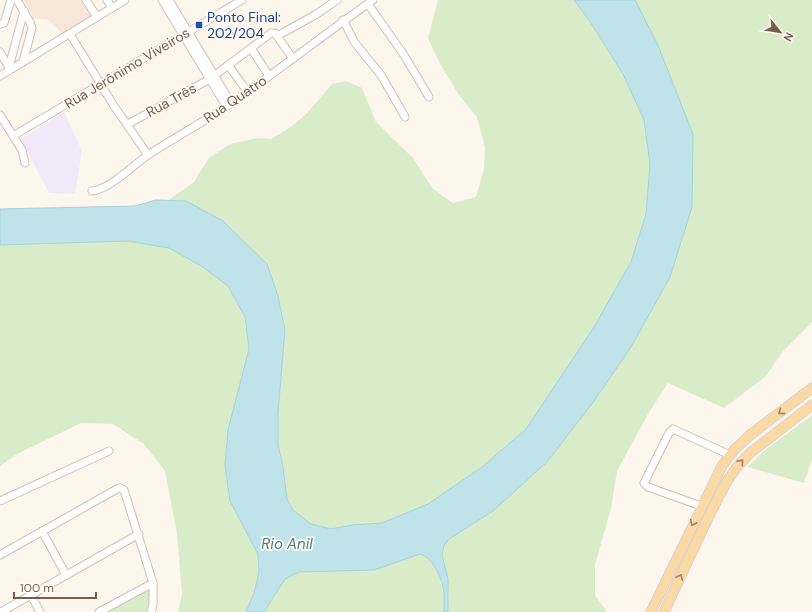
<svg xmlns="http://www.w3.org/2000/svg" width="812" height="612" viewBox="0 0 812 612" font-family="'DM Sans',sans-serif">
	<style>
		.residential { fill: #f5e8da }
		.education { fill: #f3e8fa }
		.green { fill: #d8ecc9 }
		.water { fill: #bfe3e8; stroke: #a5d3da }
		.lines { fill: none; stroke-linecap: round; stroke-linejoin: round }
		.minor-casing { stroke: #d1beb0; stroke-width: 9 }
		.major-casing { stroke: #dad1cd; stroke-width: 11 }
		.minor { stroke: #fff; stroke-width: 7 }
		.major { stroke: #fbd9a5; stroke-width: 9 }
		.oneway { stroke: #a18267 }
		.transit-dot { fill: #1a4fb4; stroke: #fffaf3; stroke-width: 1.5 }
		.labels { text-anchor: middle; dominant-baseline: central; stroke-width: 3.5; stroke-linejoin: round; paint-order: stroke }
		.transit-label { font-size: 14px; fill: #164399; stroke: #fffaf3; text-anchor: start }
		.street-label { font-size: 14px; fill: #7a5c4d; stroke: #fffaf3 }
		.water-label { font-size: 15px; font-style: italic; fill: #437c86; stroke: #fffaf3 }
	</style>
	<rect width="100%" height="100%" fill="#fdf6ec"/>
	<path class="residential" d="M24 0H85L93 15 63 34 48 20 34 18Z"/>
	<path class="education" d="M64 112 82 151 75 194 49 193 21 139Z"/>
	<g class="green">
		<path d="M438 0H574L589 20 623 74 644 120 650 164 646 214 631 262 594 327 526 429 482 467 428 504 382 523 352 525 331 529 311 524 293 510 287 499 283 466 278 445V413L285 330 278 296 267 264 187 201 169 200 194 182 209 158 230 144 258 138 271 139 285 131 296 123 308 112 332 84 346 81 362 88 376 122 413 158 432 188 453 203 476 197 484 169 485 147 477 117 459 95 440 64 428 38Z"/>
		<path d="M635 0H812V322L784 350 765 377 724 408 668 383 648 414 617 471 611 508 595 565V595L607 612H448L447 607 449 596 442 555 444 546 449 539 493 511 547 462 594 401 631 347 670 277 692 207 693 134 657 43Z"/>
		<path d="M128 241 170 248 203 267 228 286 245 317 249 349 228 430 247 531 258 554 259 572 254 593 246 612H178L182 594 177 533 165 471 144 444 113 424 81 423 17 454 0 466V245Z"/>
		<path d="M812 415V459L804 483 748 467 765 450Z"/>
		<path d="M420 554C432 557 440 575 443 586 445 594 444 604 444 612H264L285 579 299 572 374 570Z"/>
		<path d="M151 587V599L147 612H108Z"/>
	</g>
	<path class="water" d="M574 0H635L657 43 693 134 692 207 670 277 631 347 594 401 547 462 493 511 449 539 444 546 442 555 448 579V612H444C444 604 445 594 443 586 440 575 432 557 420 554L374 570 299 572 285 579 264 612H246L254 593 259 572 258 554 230 501 225 465 228 430 249 349 245 317 228 286 203 267 169 248 128 241 0 245V209L135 206 156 200 186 201 223 221 267 264 278 296 285 330 278 413V445L283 466 287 499 293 510 311 524 331 529 352 525 382 523 428 504 482 467 526 429 594 327 631 262 646 214 650 164 644 120 623 74 589 20Z"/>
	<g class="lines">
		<g class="minor-casing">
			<g id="minor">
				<path d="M17 0 30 22 32 28 23 62"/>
				<path d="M86 0 97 17"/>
				<path d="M107 0 112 8"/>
				<path d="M162 0 226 106"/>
				<path d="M169 0 231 103"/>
				<path d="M368 4 404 55 429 97"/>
				<path d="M343 20 355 43 381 75 405 117"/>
				<path d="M0 24 4 23 11 0"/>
				<path d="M70 34 114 106 148 155"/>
				<path d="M277 36 315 15 337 0"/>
				<path d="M251 48 269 76"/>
				<path d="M0 52 10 69"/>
				<path d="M228 65 247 91"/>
				<path d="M9 67 24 11"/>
				<path d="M0 76 125 0"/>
				<path d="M0 115 22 150 25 163"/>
				<path d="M128 124 210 79 271 33H275L293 59"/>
				<path d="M13 136 242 0"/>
				<path d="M92 191C110 189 132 166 148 155 175 137 204 122 230 104 279 70 325 34 373 0"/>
				<path d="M0 501 109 451"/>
				<path d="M701 506 648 487 644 483 669 433 673 429 730 455"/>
				<path d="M42 531 66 575"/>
				<path d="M0 555 117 489 120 488 124 490 153 583V605L151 612"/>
				<path d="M31 595 40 612"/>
				<path d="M1 612 139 534"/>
				<path d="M99 612 153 583"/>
			</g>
		</g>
		<g class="major-casing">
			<g id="major">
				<path d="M651 612 722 466 734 450 750 435 812 388"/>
				<path d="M664 612 709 516 727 481 737 467 750 453 812 405"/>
			</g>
		</g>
		<use href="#minor" class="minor"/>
		<use href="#major" class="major"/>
	</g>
	<defs><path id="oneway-chevron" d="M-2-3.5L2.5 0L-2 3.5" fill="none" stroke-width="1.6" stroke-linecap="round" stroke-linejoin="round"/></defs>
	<g class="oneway">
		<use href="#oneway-chevron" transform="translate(781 412) rotate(143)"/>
		<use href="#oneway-chevron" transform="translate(741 462) rotate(-48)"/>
		<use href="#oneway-chevron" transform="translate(693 523) rotate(116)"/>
		<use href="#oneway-chevron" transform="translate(680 577) rotate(-65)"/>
	</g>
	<rect class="transit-dot" x="195" y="21" width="8" height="8" rx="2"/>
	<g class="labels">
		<g class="transit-label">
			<text x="207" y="17">Ponto Final:<tspan x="207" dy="16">202/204</tspan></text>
		</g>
		<g class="street-label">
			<text transform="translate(127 68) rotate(-31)">Rua Jerônimo Viveiros</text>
			<text transform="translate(235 99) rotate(-34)">Rua Quatro</text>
			<text transform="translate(171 100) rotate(-29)">Rua Três</text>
		</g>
		<g class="water-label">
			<text x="287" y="544">Rio Anil</text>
		</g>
	</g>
	<g transform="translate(780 32) rotate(120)" stroke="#fffaf3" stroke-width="3" paint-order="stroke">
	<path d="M0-3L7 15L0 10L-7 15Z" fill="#7a5c4d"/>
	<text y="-6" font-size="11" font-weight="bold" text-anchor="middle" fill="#7a5c4d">N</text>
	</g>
	<path d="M14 592v6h82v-6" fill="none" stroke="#7a5c4d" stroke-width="2"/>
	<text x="20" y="592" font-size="12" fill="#7a5c4d" stroke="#fffaf3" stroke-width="3" paint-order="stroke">100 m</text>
</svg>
